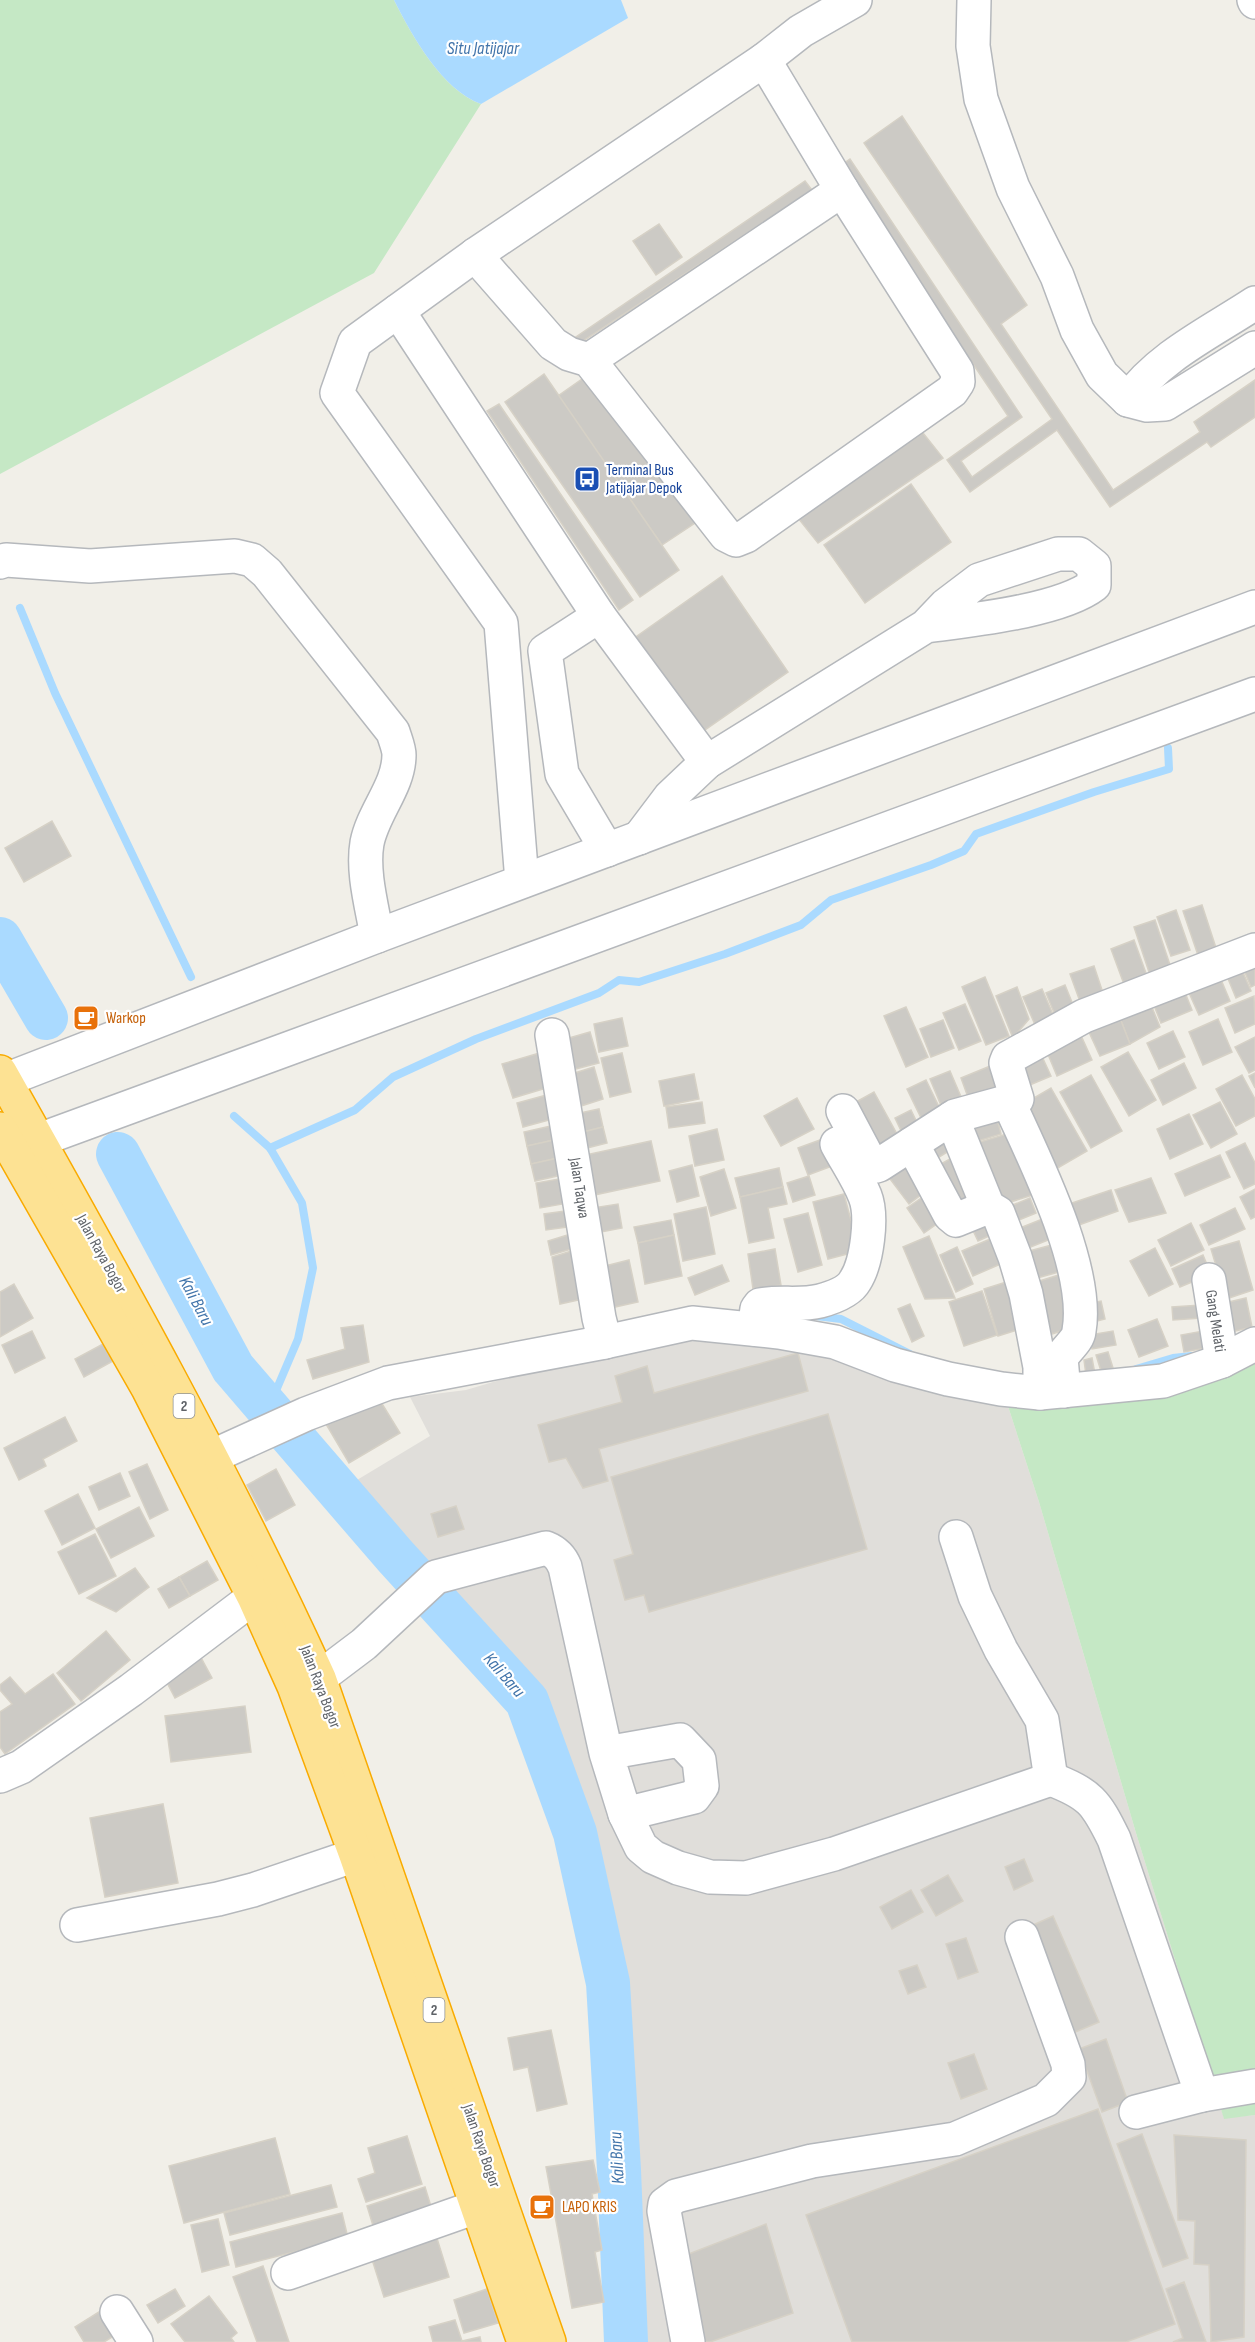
<svg xmlns="http://www.w3.org/2000/svg" width="1255" height="2342" viewBox="0 0 1255 2342" font-family="'Sofia Sans Condensed',sans-serif">
	<style>
		.industrial { fill: #e0deda }
		.green { fill: #c5e8c5 }
		.water { fill: #aadaff }
		.lines { fill: none; stroke-linecap: round; stroke-linejoin: round }
		.stream { stroke: #aadaff; stroke-width: 8 }
		.river { stroke: #aadaff; stroke-width: 44 }
		.building { fill: #cccac5; stroke: #d6d1c6; stroke-width: 1.5 }
		.minor-casing { stroke: #b5b8bc; stroke-width: 36 }
		.highway-casing { stroke: #f9ab00; stroke-width: 36 }
		.minor { stroke: #fff; stroke-width: 33 }
		.highway { stroke: #fde293; stroke-width: 33 }
		.labels { text-anchor: middle; dominant-baseline: central; stroke-width: 4.5; stroke-linejoin: round; paint-order: stroke }
		.shield { fill: #fff; stroke: #8f9295; stroke-width: 1.5 }
		.shield-label { font-size: 15px; font-weight: bold; fill: #5f6368 }
		.transit-label { font-size: 16px; fill: #164399; stroke: #fff; text-anchor: start }
		.food-label { font-size: 16px; fill: #c56008; stroke: #fff; text-anchor: start }
		.street-label { font-size: 16px; fill: #5f6368; stroke: #fff }
		.water-label { font-size: 18px; font-style: italic; fill: #4174aa; stroke: #fff }
	</style>
	<rect width="100%" height="100%" fill="#f1efe8"/>
	<path class="industrial" d="M661 1338 816 1344 1006 1400 1039 1502 1136 1833 1224 2118 1255 2115V2342H645L639 2172 630 2097 624 1989 597 1895 588 1823 564 1748 525 1683 461 1602 347 1486 430 1436 410 1397 466 1390 547 1366Z"/>
	<g class="green">
		<path d="M0 0H394C412 36 442 90 481 104L374 273 0 474Z"/>
		<path d="M1255 1350V2115L1224 2119 1136 1833 1039 1502 1006 1400Z"/>
	</g>
	<path class="water" d="M394 0H621L628 18 481 104C442 90 412 36 394 0Z"/>
	<g class="lines">
		<g class="stream">
			<path d="M20 608 55 693 191 977"/>
			<path d="M234 1116 270 1148 302 1203 313 1268 298 1339 275 1393 264 1404"/>
			<path d="M270 1148 355 1110 393 1077 476 1039 599 993 619 980 639 982 725 954 801 925 831 900 931 865 964 851 976 834 1094 792 1169 769 1168 748"/>
			<path d="M816 1316 841 1319 910 1354"/>
			<path d="M1136 1369 1173 1358 1191 1356"/>
		</g>
		<g class="river">
			<path d="M0 939 46 1018"/>
			<path d="M118 1154 233 1368 395 1556 527 1701 575 1833 608 1983 619 2170 626 2342"/>
		</g>
	</g>
	<g class="building">
		<path d="M902 116 1027 305 1001 324 1113 490 1200 432 1194 422 1255 380V417L1211 447 1207 442 1110 507 1057 430 970 492 947 460 1008 416 840 166 850 159 1022 417 961 461 972 477 1052 419 864 143Z"/>
		<path d="M805 181 812 190 577 345 573 339Z"/>
		<path d="M659 224 682 257 656 275 633 241Z"/>
		<path d="M592 372 695 523 662 545 558 396Z"/>
		<path d="M544 374 679 570 640 597 505 402Z"/>
		<path d="M499 404 633 600 619 610 487 411Z"/>
		<path d="M923 433 943 458 818 543 798 518Z"/>
		<path d="M911 484 951 542 865 603 824 545Z"/>
		<path d="M722 576 788 672 682 746 616 651Z"/>
		<path d="M52 821 71 856 24 882 5 848Z"/>
		<path d="M1202 905 1220 960 1202 967 1183 911Z"/>
		<path d="M1176 910 1190 950 1171 956 1157 917Z"/>
		<path d="M1155 920 1171 968 1150 975 1134 927Z"/>
		<path d="M1134 940 1151 987 1128 995 1111 949Z"/>
		<path d="M1255 960V985L1251 987 1241 963Z"/>
		<path d="M1239 963 1251 991 1236 998 1224 969Z"/>
		<path d="M1094 966 1105 999 1082 1007 1070 974Z"/>
		<path d="M1217 970 1230 1001 1199 1015 1185 984Z"/>
		<path d="M985 977 1009 1036 986 1045 962 987Z"/>
		<path d="M1065 985 1076 1012 1057 1020 1046 993Z"/>
		<path d="M1182 985 1192 1010 1161 1023 1151 998Z"/>
		<path d="M1017 987 1029 1019 1013 1038 996 996Z"/>
		<path d="M1042 989 1055 1019 1036 1027 1023 997Z"/>
		<path d="M1254 996 1255 1024 1235 1033 1225 1008Z"/>
		<path d="M1149 1000 1160 1027 1130 1044 1120 1018Z"/>
		<path d="M965 1004 981 1041 959 1050 943 1013Z"/>
		<path d="M906 1007 928 1057 906 1067 884 1016Z"/>
		<path d="M622 1018 628 1046 599 1052 594 1024Z"/>
		<path d="M1120 1018 1130 1044 1100 1056 1088 1030Z"/>
		<path d="M1218 1019 1232 1052 1203 1065 1189 1032Z"/>
		<path d="M943 1020 954 1048 931 1057 920 1029Z"/>
		<path d="M1079 1031 1092 1060 1057 1076 1045 1047Z"/>
		<path d="M1173 1031 1185 1057 1159 1069 1147 1043Z"/>
		<path d="M590 1032 599 1063 564 1072 555 1042Z"/>
		<path d="M1255 1037V1070L1249 1073 1235 1047Z"/>
		<path d="M543 1052 553 1086 513 1098 502 1064Z"/>
		<path d="M1040 1052 1051 1076 1025 1087 1015 1063Z"/>
		<path d="M1128 1052 1156 1100 1129 1116 1101 1067Z"/>
		<path d="M622 1053 631 1092 610 1097 601 1058Z"/>
		<path d="M1000 1062 1009 1083 969 1100 961 1078Z"/>
		<path d="M1184 1063 1196 1088 1163 1105 1151 1080Z"/>
		<path d="M594 1067 603 1099 578 1107 568 1075Z"/>
		<path d="M950 1071 965 1106 945 1115 930 1079Z"/>
		<path d="M1255 1073V1088L1249 1076Z"/>
		<path d="M694 1074 699 1099 664 1106 659 1081Z"/>
		<path d="M1091 1075 1122 1131 1091 1148 1060 1092Z"/>
		<path d="M1242 1075 1255 1099V1116L1236 1126 1216 1089Z"/>
		<path d="M926 1080 942 1113 923 1122 907 1089Z"/>
		<path d="M1051 1088 1087 1151 1056 1169 1020 1106Z"/>
		<path d="M874 1092 903 1145 874 1161 845 1108Z"/>
		<path d="M554 1093 560 1117 523 1127 517 1103Z"/>
		<path d="M797 1098 814 1129 781 1146 764 1116Z"/>
		<path d="M702 1102 705 1123 669 1128 666 1107Z"/>
		<path d="M1220 1102 1237 1134 1211 1148 1193 1115Z"/>
		<path d="M599 1109 603 1127 579 1133 575 1114Z"/>
		<path d="M911 1110 922 1133 906 1141 895 1118Z"/>
		<path d="M995 1110 1001 1134 968 1144 961 1119Z"/>
		<path d="M1189 1114 1203 1144 1170 1159 1157 1129Z"/>
		<path d="M560 1124 563 1138 527 1146 524 1132Z"/>
		<path d="M603 1127 607 1143 583 1149 579 1133Z"/>
		<path d="M717 1129 724 1160 695 1166 689 1136Z"/>
		<path d="M1017 1131 1036 1194 991 1208 973 1144Z"/>
		<path d="M938 1134 949 1151 931 1162 920 1145Z"/>
		<path d="M831 1136 840 1163 808 1175 798 1148Z"/>
		<path d="M563 1138 567 1156 531 1164 527 1146Z"/>
		<path d="M651 1141 660 1181 585 1197 576 1157Z"/>
		<path d="M1245 1143 1255 1163V1184L1244 1189 1226 1152Z"/>
		<path d="M905 1155 930 1188 909 1204 884 1171Z"/>
		<path d="M957 1155 981 1199 954 1214 930 1170Z"/>
		<path d="M1220 1155 1230 1177 1185 1196 1175 1174Z"/>
		<path d="M567 1156 571 1173 535 1181 531 1164Z"/>
		<path d="M692 1165 699 1196 677 1202 669 1171Z"/>
		<path d="M779 1168 783 1187 740 1197 735 1178Z"/>
		<path d="M724 1169 736 1208 711 1216 700 1177Z"/>
		<path d="M809 1176 815 1195 793 1202 787 1183Z"/>
		<path d="M570 1177 574 1202 540 1208 536 1183Z"/>
		<path d="M1151 1178 1166 1213 1129 1222 1115 1190Z"/>
		<path d="M783 1187 787 1204 768 1208 774 1238 749 1243 740 1197Z"/>
		<path d="M1255 1189V1217L1251 1219 1240 1197Z"/>
		<path d="M1111 1190 1118 1211 1076 1226 1069 1204Z"/>
		<path d="M930 1192 948 1216 924 1233 907 1208Z"/>
		<path d="M844 1194 859 1251 828 1259 813 1202Z"/>
		<path d="M1030 1198 1036 1213 1014 1222 1008 1207Z"/>
		<path d="M618 1204 622 1228 590 1234 586 1209Z"/>
		<path d="M706 1207 715 1254 683 1261 674 1214Z"/>
		<path d="M1235 1208 1245 1229 1209 1245 1200 1225Z"/>
		<path d="M572 1210 574 1226 546 1230 544 1214Z"/>
		<path d="M808 1213 822 1265 798 1272 784 1219Z"/>
		<path d="M1050 1216 1058 1236 1018 1252 1010 1232Z"/>
		<path d="M671 1220 674 1235 638 1243 634 1227Z"/>
		<path d="M968 1220 1000 1231 978 1241Z"/>
		<path d="M1191 1223 1204 1250 1171 1266 1158 1240Z"/>
		<path d="M574 1233 578 1247 551 1255 548 1241Z"/>
		<path d="M1002 1234 1012 1259 973 1276 962 1251Z"/>
		<path d="M674 1235 682 1276 645 1284 638 1243Z"/>
		<path d="M929 1236 955 1298 925 1299 903 1247Z"/>
		<path d="M1239 1241 1253 1290 1226 1299 1211 1249Z"/>
		<path d="M1063 1242 1070 1269 1026 1281 1018 1254Z"/>
		<path d="M957 1247 973 1284 956 1292 940 1255Z"/>
		<path d="M581 1248 592 1297 560 1304 552 1257Z"/>
		<path d="M1155 1248 1173 1284 1149 1296 1130 1261Z"/>
		<path d="M775 1249 781 1285 753 1289 748 1254Z"/>
		<path d="M1203 1255 1211 1274 1180 1287 1172 1269Z"/>
		<path d="M629 1260 638 1302 606 1309 597 1268Z"/>
		<path d="M722 1265 729 1281 695 1295 688 1278Z"/>
		<path d="M1062 1274 1077 1326 1052 1334 1036 1282Z"/>
		<path d="M1016 1279 1030 1326 998 1336 984 1289Z"/>
		<path d="M14 1284 33 1318 0 1337V1292Z"/>
		<path d="M982 1291 997 1335 964 1346 949 1302Z"/>
		<path d="M1246 1298 1252 1327 1227 1333 1220 1304Z"/>
		<path d="M1101 1301 1105 1319 1089 1323 1085 1304Z"/>
		<path d="M910 1304 924 1336 912 1342 898 1309Z"/>
		<path d="M1201 1305 1202 1318 1173 1320 1172 1307Z"/>
		<path d="M1157 1319 1168 1346 1139 1357 1128 1330Z"/>
		<path d="M363 1325 369 1362 313 1379 307 1360 345 1349 341 1328Z"/>
		<path d="M32 1331 45 1358 15 1373 2 1345Z"/>
		<path d="M1113 1331 1116 1345 1092 1349 1089 1335Z"/>
		<path d="M1203 1331 1206 1348 1184 1352 1181 1335Z"/>
		<path d="M103 1344 113 1361 84 1377 75 1359Z"/>
		<path d="M1108 1352 1113 1368 1101 1371 1096 1355Z"/>
		<path d="M798 1353 808 1391 599 1449 608 1481 583 1488 566 1458 549 1462 538 1425 622 1402 615 1376 647 1366 654 1393Z"/>
		<path d="M1092 1358 1095 1374 1086 1375 1084 1360Z"/>
		<path d="M376 1394 400 1433 349 1463 326 1424Z"/>
		<path d="M828 1414 867 1549 649 1612 644 1595 625 1600 614 1560 633 1554 611 1477Z"/>
		<path d="M65 1417 77 1441 43 1459 46 1466 19 1480 4 1448Z"/>
		<path d="M147 1464 168 1510 150 1519 129 1472Z"/>
		<path d="M276 1469 295 1505 266 1521 247 1485Z"/>
		<path d="M120 1473 130 1496 99 1510 89 1487Z"/>
		<path d="M78 1494 95 1528 62 1545 45 1511Z"/>
		<path d="M456 1506 464 1529 438 1537 431 1514Z"/>
		<path d="M139 1507 154 1536 111 1558 96 1529Z"/>
		<path d="M95 1534 116 1576 79 1594 58 1552Z"/>
		<path d="M207 1561 218 1580 190 1596 179 1577Z"/>
		<path d="M135 1568 149 1587 116 1612 87 1598Z"/>
		<path d="M179 1577 190 1596 169 1608 158 1589Z"/>
		<path d="M106 1631 130 1660 81 1701 57 1673Z"/>
		<path d="M198 1652 212 1678 175 1698 161 1671Z"/>
		<path d="M53 1674 75 1704 5 1754 0 1747V1712L12 1704 0 1690V1685L10 1677 25 1694Z"/>
		<path d="M245 1706 251 1752 171 1762 165 1716Z"/>
		<path d="M163 1804 178 1883 105 1897 90 1818Z"/>
		<path d="M1024 1859 1033 1881 1014 1890 1005 1867Z"/>
		<path d="M948 1875 963 1901 936 1916 921 1890Z"/>
		<path d="M911 1890 923 1912 892 1929 880 1907Z"/>
		<path d="M1053 1916 1099 2022 1066 2036 1020 1931Z"/>
		<path d="M966 1938 978 1972 958 1979 946 1944Z"/>
		<path d="M917 1965 926 1987 908 1994 899 1971Z"/>
		<path d="M551 2030 567 2104 537 2111 528 2067 514 2070 508 2038Z"/>
		<path d="M1106 2039 1128 2102 1102 2112 1079 2049Z"/>
		<path d="M974 2054 987 2089 961 2099 948 2063Z"/>
		<path d="M1098 2109 1175 2324 1126 2342H852L806 2215Z"/>
		<path d="M1142 2134 1188 2258 1163 2267 1117 2144Z"/>
		<path d="M1174 2135 1246 2140 1244 2337 1211 2342 1209 2265 1194 2264 1195 2221 1178 2220Z"/>
		<path d="M407 2136 422 2184 366 2202 358 2179 375 2173 368 2148Z"/>
		<path d="M275 2138 290 2194 184 2223 169 2166Z"/>
		<path d="M593 2160 600 2192 592 2194 602 2250 595 2252 604 2302 572 2308 546 2167Z"/>
		<path d="M331 2185 337 2207 230 2235 224 2213Z"/>
		<path d="M425 2187 433 2213 375 2232 367 2206Z"/>
		<path d="M342 2213 348 2238 236 2267 230 2242Z"/>
		<path d="M218 2219 229 2265 202 2272 191 2225Z"/>
		<path d="M766 2224 793 2313 710 2342H701L681 2257Z"/>
		<path d="M435 2232 449 2277 384 2297 370 2253Z"/>
		<path d="M263 2266 289 2342H257L233 2277Z"/>
		<path d="M1184 2282 1206 2342H1173L1183 2338 1166 2289Z"/>
		<path d="M175 2289 185 2306 158 2323 147 2305Z"/>
		<path d="M487 2289 498 2323 464 2333 454 2300Z"/>
		<path d="M209 2296 237 2333 231 2338 234 2342H185L171 2324Z"/>
		<path d="M102 2310 117 2334 104 2342H84L75 2327Z"/>
		<path d="M455 2320 462 2341 480 2337 481 2342H433L429 2327Z"/>
	</g>
	<g class="lines">
		<g class="minor-casing">
			<g id="minor">
				<path d="M974 0 973 46 981 99 1013 188 1057 276 1077 330 1102 375 1128 400 1147 405 1165 404 1255 348"/>
				<path d="M1254 0 1255 2"/>
				<path d="M475 255 553 344 569 354 589 360 726 535 736 540 746 536 952 391 958 382 957 371 842 190 764 60"/>
				<path d="M398 311 599 616 707 762"/>
				<path d="M589 360 842 190"/>
				<path d="M1128 400C1158 357 1211 332 1255 303"/>
				<path d="M0 562 6 560 90 566 235 556 252 560 267 573 393 732C395 739 399 748 399 755 399 786 373 812 367 843 362 872 372 907 377 936"/>
				<path d="M599 616 545 651 562 774 607 850"/>
				<path d="M639 838 670 797 707 762 926 626 946 605 979 580 1058 554H1079L1094 566V585C1060 611 971 620 926 626"/>
				<path d="M522 881 501 623 337 393 355 342 475 255 764 60 801 31 855 0"/>
				<path d="M552 1035 599 1318 605 1342"/>
				<path d="M0 1082 377 936 1255 607"/>
				<path d="M1009 1103C1035 1160 1090 1269 1079 1331 1078 1341 1066 1349 1061 1358L1064 1391"/>
				<path d="M843 1111 870 1162 876 1166 879 1165 955 1116 1017 1099 1006 1063 1008 1058 1084 1016 1255 950"/>
				<path d="M952 1118 988 1207"/>
				<path d="M912 1144 950 1215 956 1220 988 1207 998 1213 1015 1257 1026 1294 1040 1367V1393"/>
				<path d="M12 1150 1255 694"/>
				<path d="M1209 1280 1222 1361"/>
				<path d="M754 1329 757 1309 760 1305C779 1301 800 1306 820 1301 831 1298 849 1292 855 1281 867 1263 873 1216 865 1196 858 1178 846 1161 837 1144"/>
				<path d="M211 1457 306 1414 388 1383 605 1342 692 1323 779 1332 835 1342 895 1365 948 1379 1001 1389 1040 1393 1163 1381 1222 1361 1255 1344"/>
				<path d="M319 1678 364 1644 436 1577 546 1548C556 1552 561 1557 565 1567L606 1753 680 1740 699 1760 702 1786 694 1797 625 1814 606 1753"/>
				<path d="M0 1776 21 1767 131 1690 254 1597"/>
				<path d="M1051 1779C1090 1794 1096 1802 1114 1839L1202 2095 1255 2086"/>
				<path d="M625 1814 641 1847 653 1857 678 1868 710 1877 746 1878 834 1854 1051 1779 1042 1720 1001 1650 975 1596 956 1537"/>
				<path d="M77 1925 218 1899 253 1890 356 1855"/>
				<path d="M1136 2112 1202 2095"/>
				<path d="M288 2273 476 2207"/>
				<path d="M117 2312 136 2342"/>
				<path d="M688 2342 664 2211 665 2204 676 2196 812 2161 955 2139 1046 2100 1069 2077 1068 2064 1022 1937"/>
			</g>
		</g>
		<g class="highway-casing">
			<g id="highway">
				<path d="M0 1072C112 1271 224 1470 319 1678L549 2342"/>
				<path d="M0 1129 148 1388 254 1597 294 1686 356 1855 524 2342"/>
			</g>
		</g>
		<use href="#minor" class="minor"/>
		<use href="#highway" class="highway"/>
	</g>
	<defs>
		<g id="bus-square" transform="scale(1.35)"><rect x="-9" y="-9" width="18" height="18" rx="4" fill="#1a4fb4" stroke="#fff"/><path d="M-5-6H5V4H4V6H2V4H-2V6H-4V4H-5ZM-3.5-4V0h7V-4ZM-3.5 1.2v1.5H-2V1.2ZM2 1.2v1.5H3.5V1.2Z" fill="#fff"/></g>
		<g id="cafe-square" transform="scale(1.35)"><rect x="-9" y="-9" width="18" height="18" rx="4" fill="#e8710a" stroke="#fff"/><path d="M-5.5-4.5H6V0H3Q3 3.5 0 3.5H-2.5Q-5.5 3.5-5.5 0ZM3-3.2v2h1.7v-2ZM-6 4.5H4V6H-6Z" fill="#fff"/></g>
	</defs>
	<g fill-rule="evenodd">
		<use href="#bus-square" x="587" y="479"/>
		<use href="#cafe-square" x="86" y="1018"/>
		<use href="#cafe-square" x="542" y="2207"/>
	</g>
	<g class="labels">
		<g class="shield">
			<rect x="173.5" y="1394" width="21" height="24" rx="4.5"/>
			<rect x="423.5" y="1998" width="21" height="24" rx="4.5"/>
		</g>
		<g class="shield-label">
			<text x="184" y="1406">2</text>
			<text x="434" y="2010">2</text>
		</g>
		<g class="transit-label">
			<text x="606" y="470">Terminal Bus<tspan x="606" dy="18">Jatijajar Depok</tspan></text>
		</g>
		<g class="food-label">
			<text x="106" y="1018">Warkop</text>
			<text x="562" y="2207">LAPO KRIS</text>
		</g>
		<g class="street-label">
			<text transform="translate(579 1188) rotate(81)">Jalan Taqwa</text>
			<text transform="translate(101 1254) rotate(61)">Jalan Raya Bogor</text>
			<text transform="translate(1215 1321) rotate(81)">Gang Melati</text>
			<text transform="translate(320 1687) rotate(69)">Jalan Raya Bogor</text>
			<text transform="translate(481 2146) rotate(71)">Jalan Raya Bogor</text>
		</g>
		<g class="water-label">
			<text x="483" y="48">Situ Jatijajar</text>
			<text transform="translate(196 1301) rotate(62)">Kali Baru</text>
			<text transform="translate(504 1675) rotate(49)">Kali Baru</text>
			<text transform="translate(617 2158) rotate(-93)">Kali Baru</text>
		</g>
	</g>
</svg>
